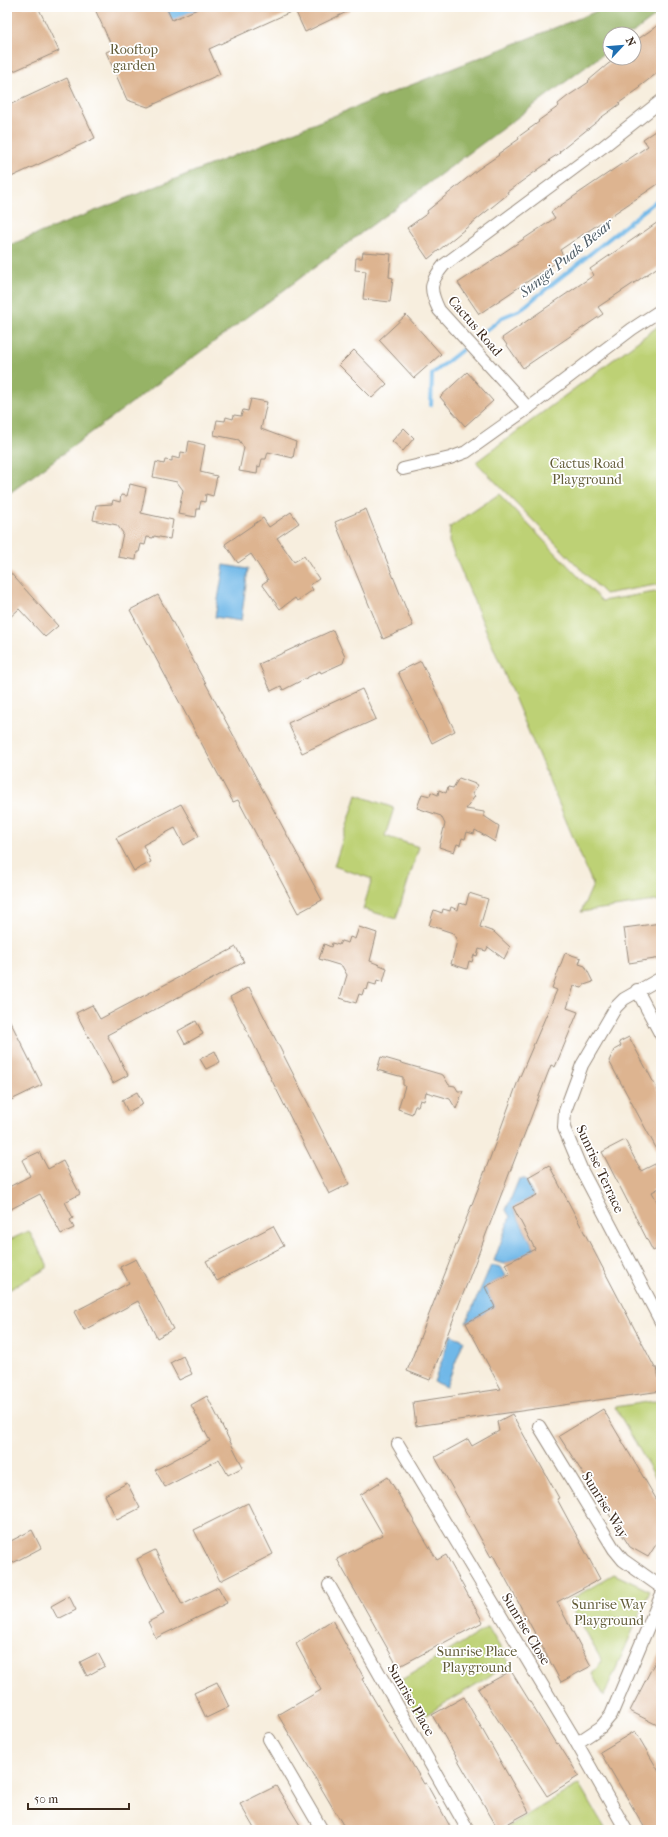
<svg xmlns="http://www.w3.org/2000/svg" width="668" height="1837" viewBox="0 0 668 1837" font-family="'IM FELL French Canon',serif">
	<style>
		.green { fill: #bdd174; stroke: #7c7e49 }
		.forest { fill: #96b366; stroke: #686e42 }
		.water { fill: #70b8e8; stroke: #567183 }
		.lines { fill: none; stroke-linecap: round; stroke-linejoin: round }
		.stream { stroke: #70b8e8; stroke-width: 4 }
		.building { fill: #ddb490 }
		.minor-casing { stroke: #998c7e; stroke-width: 14 }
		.minor { stroke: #fff; stroke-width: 12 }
		.labels { text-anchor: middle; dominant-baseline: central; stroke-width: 3.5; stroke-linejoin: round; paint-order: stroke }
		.park-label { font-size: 14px; fill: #625c38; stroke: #fff }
		.street-label { font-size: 14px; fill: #3b2a1e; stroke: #fff }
		.water-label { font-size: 15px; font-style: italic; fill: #4e5c65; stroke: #fff }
	</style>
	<rect width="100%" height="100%" fill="#fff"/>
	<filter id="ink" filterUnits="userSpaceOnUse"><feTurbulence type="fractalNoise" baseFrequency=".025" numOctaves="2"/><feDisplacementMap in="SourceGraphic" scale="8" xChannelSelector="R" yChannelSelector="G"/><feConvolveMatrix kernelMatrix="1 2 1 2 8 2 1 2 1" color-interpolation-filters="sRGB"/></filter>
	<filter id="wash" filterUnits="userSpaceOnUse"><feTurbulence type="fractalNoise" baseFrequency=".012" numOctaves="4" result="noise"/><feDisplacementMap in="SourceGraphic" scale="16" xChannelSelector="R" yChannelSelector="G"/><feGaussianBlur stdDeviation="0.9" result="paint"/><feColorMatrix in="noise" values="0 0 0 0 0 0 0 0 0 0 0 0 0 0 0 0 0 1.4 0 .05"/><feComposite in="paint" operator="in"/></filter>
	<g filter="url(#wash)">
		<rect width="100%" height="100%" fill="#f7eede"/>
		<g class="green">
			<path d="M661 324V584L605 594 476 462Z"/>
			<path d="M499 494 602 601 661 591V900L581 912 593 885 449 542 450 527Z"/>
			<path d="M357 795 394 808 385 836 419 847 396 919 363 909 372 879 334 866Z"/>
			<path d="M29 1231 47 1264V1268L7 1291V1241Z"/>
			<path d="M661 1400V1487L615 1407Z"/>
			<path d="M614 1574 650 1591 604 1696 592 1674 602 1661 568 1601Z"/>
			<path d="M488 1627 510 1664 419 1719 398 1682Z"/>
			<path d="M579 1784 606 1830H502Z"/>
		</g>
		<path class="forest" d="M607 7H661V12L631 34H610V49L7 495V246Z"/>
		<g class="water">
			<path d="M166 7H202L172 21Z"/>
			<path d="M224 565 248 569 241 621 215 617Z"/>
			<path d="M519 1179H525L534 1196 513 1208 591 1357 526 1254 505 1264 494 1261 510 1217 506 1210Z"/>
			<path d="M491 1265 501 1267 506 1276 485 1287 527 1367 487 1312 466 1323Z"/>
			<path d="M451 1335 464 1340 446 1387 434 1382Z"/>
		</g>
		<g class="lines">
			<g class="stream">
				<path d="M483 333 503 317 520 310 661 197"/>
				<path d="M431 405 432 374 462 350"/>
			</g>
		</g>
		<g id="blocks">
			<g class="building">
				<path d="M7 7H38L59 51 7 74Z"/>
				<path d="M94 7H166L172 20 202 7H357L305 32 295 10 209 49 220 74 148 107 127 100 106 52 113 49Z"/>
				<path d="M661 23V70L639 87 640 88 619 103 620 104 599 119V120L559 152 560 153 549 160 550 161 507 192 508 194 428 259 407 228 428 213 427 211 477 170 499 155 498 154 519 139 518 137 539 122 538 121 559 106 558 104 568 96 589 82 588 81 608 64 618 58H634V42Z"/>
				<path d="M67 78 95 138 7 179V106Z"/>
				<path d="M661 127V182L560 250 564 257 479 314 458 283 555 218 551 212 648 146 643 139Z"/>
				<path d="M661 220V265L598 307 603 314 523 368 502 338 594 275 590 269Z"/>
				<path d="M363 252 391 254 389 277 393 278 390 302 363 299 366 271 355 270 356 258H362Z"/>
				<path d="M406 315 441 354 414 378 379 340Z"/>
				<path d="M354 350 387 384 372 398 339 365Z"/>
				<path d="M467 372 493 401 465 426 440 397Z"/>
				<path d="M251 399 267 402 261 429 296 442 293 458 268 452 266 459H262L260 467 258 466 257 474 239 471 244 448 239 440 214 435 217 420 225 421 226 417 233 419 234 415 241 416 243 410 248 411Z"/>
				<path d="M404 428 414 438 403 451 392 441Z"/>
				<path d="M189 441 205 445 200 472 217 476 213 496 206 494 205 502 201 501 199 509H197L196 517 178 514 183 490 177 482 153 477 156 462 164 464 165 460 172 461V457L180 459 181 452 187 453Z"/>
				<path d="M130 484 146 488 141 513 173 520 170 539 154 536 153 538 147 537 145 545 141 544 139 552H137L136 560 118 557 123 533 117 525 93 520 96 505 112 504 113 500 120 502 121 495 127 496Z"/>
				<path d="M366 509 413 626 383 639 335 522Z"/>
				<path d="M291 512 299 523 277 538 294 562 304 556 319 579 310 585 313 590 297 601 295 598 280 609 262 584 268 580 251 554 238 563 225 544 263 518 269 527Z"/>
				<path d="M7 569 58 626 45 637 19 609 7 620Z"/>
				<path d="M158 595 322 900 298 913 238 800 233 802 130 610Z"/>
				<path d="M333 630 345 657 343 663 321 673 320 671 283 690 281 686 271 691 259 664Z"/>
				<path d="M421 661 455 731 432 743 398 672Z"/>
				<path d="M362 689 376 719 302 753 288 723Z"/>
				<path d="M459 778 478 785 472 794 475 796 466 809 484 812V816L499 826 495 842 475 830 474 834 467 832 465 839 462 838 460 845 457 844 454 852 439 847 445 824 441 816 417 808 422 794 430 796 431 792 438 795 439 790 446 793 448 787 453 788Z"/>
				<path d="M181 804 199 836 184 845 175 828 143 845 151 862 134 871 116 838Z"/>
				<path d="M469 893 488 899 480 927 494 932 510 947 504 959 488 947 486 951 479 949 477 956 474 955 472 962 469 961 467 969 451 964 457 941 453 933 429 925 434 910 442 913 443 909 450 911 451 907 458 910 460 903 466 905Z"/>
				<path d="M661 923V958L629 963 624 928Z"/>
				<path d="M359 927 377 933 370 961 387 968 383 982 377 980 376 985 369 983 367 990 364 989 362 995 359 994 356 1003 340 998 347 975 342 966 319 959 324 944 331 947 332 943 339 945 341 941 348 943 350 937 355 939Z"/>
				<path d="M236 947 244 962 107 1035 128 1075 113 1083 76 1013 92 1005 100 1019Z"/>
				<path d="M565 953 581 958 579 964 585 966 593 982 584 985 582 988 574 986 567 1008 578 1012 555 1067 551 1065 430 1380 407 1371 490 1158 518 1081 557 990 552 988Z"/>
				<path d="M249 987 349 1184 329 1194 230 997Z"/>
				<path d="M7 1015 42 1085 7 1102Z"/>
				<path d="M196 1021 203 1034 185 1044 178 1031Z"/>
				<path d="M629 1037 661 1096V1157L609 1061 614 1050 621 1046 619 1042Z"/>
				<path d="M215 1051 220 1062 206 1069 200 1059Z"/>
				<path d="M381 1057 443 1075 449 1085 455 1086 458 1091H463L456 1109 450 1099 426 1092 424 1101 420 1100 418 1106H415L412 1114 398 1109 405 1086 403 1085V1077L377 1070Z"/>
				<path d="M137 1092 143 1104 128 1112 122 1100Z"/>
				<path d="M625 1140 641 1171 661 1161V1187L652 1192 661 1209V1247L653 1251 602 1152Z"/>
				<path d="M39 1152 48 1169 63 1161 80 1194 65 1202 73 1218 70 1220 74 1228 61 1234 40 1194 7 1211V1188L30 1176 22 1160Z"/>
				<path d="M549 1165 655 1368H657L661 1391 416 1426 413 1402 501 1389 466 1323 495 1307 485 1287 510 1274 505 1264 535 1249 513 1207 537 1195 528 1177Z"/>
				<path d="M273 1226 284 1246 217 1281 206 1261Z"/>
				<path d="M136 1259 173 1329 157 1338 138 1301 84 1330 74 1312 129 1283 120 1267Z"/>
				<path d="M183 1356 192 1374 179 1380 170 1363Z"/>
				<path d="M207 1396 243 1467 228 1475 219 1459 165 1487 155 1470 210 1441 191 1405Z"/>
				<path d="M603 1409 661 1507V1537L648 1557 630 1547 559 1436Z"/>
				<path d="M512 1414 559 1498 557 1499 600 1579 557 1602 591 1666 561 1682 493 1555 491 1557 435 1457 468 1439 472 1446 499 1431 497 1422Z"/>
				<path d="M388 1477 437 1560 446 1555 483 1622 398 1667 337 1559 383 1535 360 1495Z"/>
				<path d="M127 1483 140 1508 117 1520 105 1495Z"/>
				<path d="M248 1503 273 1554 220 1581 194 1530Z"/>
				<path d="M32 1530 41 1548 7 1566V1543Z"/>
				<path d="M155 1550 182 1605 218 1587 227 1603 156 1638 148 1622 164 1614 137 1559Z"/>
				<path d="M69 1596 76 1610 58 1619 51 1606Z"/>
				<path d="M332 1620 364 1678 362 1679 424 1784 426 1783 452 1830H346L278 1715 321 1690 296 1644Z"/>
				<path d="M661 1650V1727L630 1711Z"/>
				<path d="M98 1653 105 1666 87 1676 80 1662Z"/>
				<path d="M511 1671 556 1744 558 1743 579 1776 547 1796 478 1689Z"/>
				<path d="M217 1682 229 1707 206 1718 194 1693Z"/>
				<path d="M464 1697 529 1812 498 1829 432 1715Z"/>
				<path d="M635 1731 661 1775V1830H646L600 1752Z"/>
				<path d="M276 1786 303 1830H255L240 1804Z"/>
			</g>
		</g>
	</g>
	<g filter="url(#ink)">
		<use href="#blocks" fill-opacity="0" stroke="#998c7e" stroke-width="1"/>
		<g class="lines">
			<g class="minor-casing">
				<g id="minor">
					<path d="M528 408 439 310C429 289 429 283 444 265L604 146 661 101"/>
					<path d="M403 469 450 458 466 452 528 408 632 329 661 310"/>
					<path d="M661 978 624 999 616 1007 582 1065 565 1111 564 1128 582 1171 661 1322"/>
					<path d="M637 990 661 1035"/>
					<path d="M539 1426 614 1549 623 1560 661 1587"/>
					<path d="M398 1444 571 1733 626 1830"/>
					<path d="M329 1585 468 1830"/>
					<path d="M269 1739 322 1830"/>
					<path d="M577 1743 601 1727 611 1715 661 1596"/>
				</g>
			</g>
			<use href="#minor" class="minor"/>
		</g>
	</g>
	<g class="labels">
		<g class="park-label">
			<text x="134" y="49">Rooftop<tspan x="134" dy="16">garden</tspan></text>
			<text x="587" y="463">Cactus Road<tspan x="587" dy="16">Playground</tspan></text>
			<text x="609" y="1604">Sunrise Way<tspan x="609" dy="16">Playground</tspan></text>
			<text x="477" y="1651">Sunrise Place<tspan x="477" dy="16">Playground</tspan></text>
		</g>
		<g class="street-label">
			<text transform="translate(475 326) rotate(49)">Cactus Road</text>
			<text transform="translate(600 1169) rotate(65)">Sunrise Terrace</text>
			<text transform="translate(605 1505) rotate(58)">Sunrise Way</text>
			<text transform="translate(526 1629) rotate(59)">Sunrise Close</text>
			<text transform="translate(411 1700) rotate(60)">Sunrise Place</text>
		</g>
		<g class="water-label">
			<text transform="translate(566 258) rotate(-39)">Sungei Puak Besar</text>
		</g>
	</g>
	<rect width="668" height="1837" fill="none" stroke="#fff" stroke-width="24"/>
	<g transform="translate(622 46) rotate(64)"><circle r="19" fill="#ffffff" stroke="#b1aaa5"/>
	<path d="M0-3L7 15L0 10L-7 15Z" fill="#1f6fb2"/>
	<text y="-6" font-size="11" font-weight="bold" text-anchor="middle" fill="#3b2a1e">N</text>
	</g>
	<path d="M28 1803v6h101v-6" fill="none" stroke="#3b2a1e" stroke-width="2"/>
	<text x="34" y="1803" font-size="12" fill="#3b2a1e" stroke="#ffffff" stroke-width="3" paint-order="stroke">50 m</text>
</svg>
